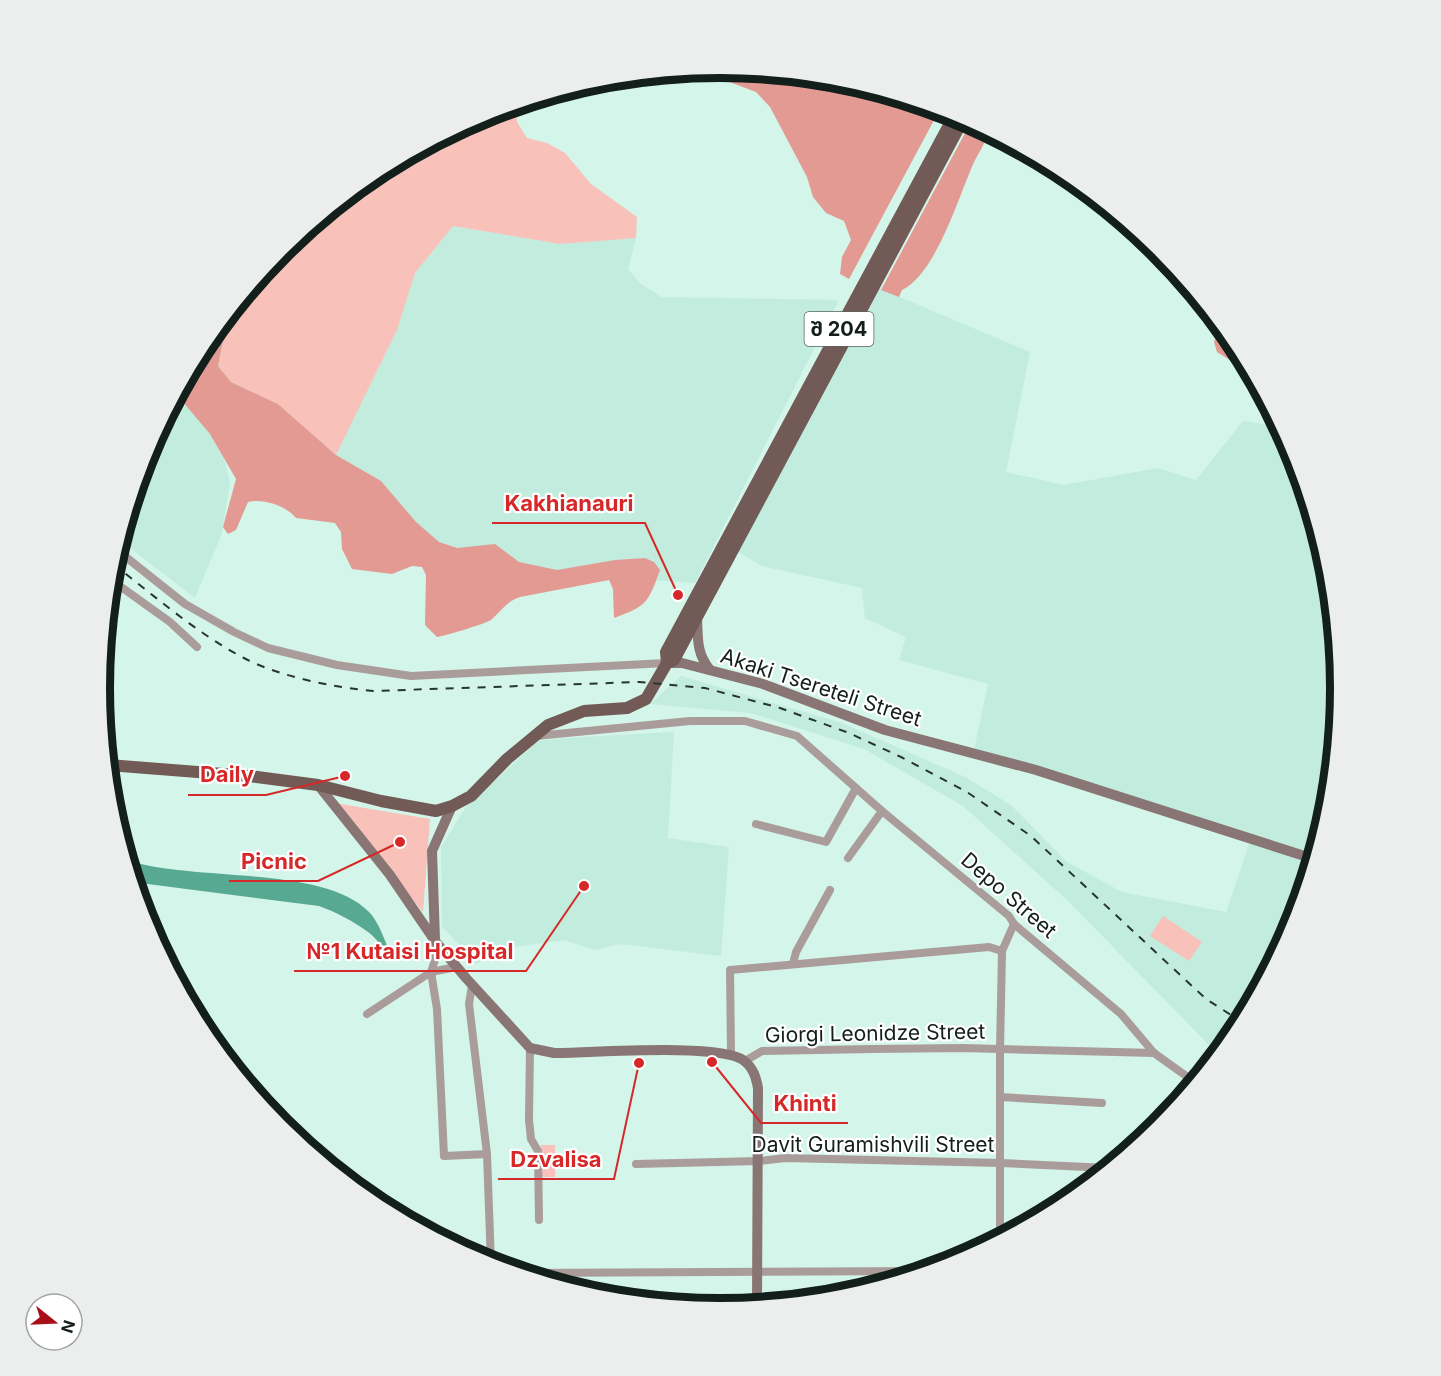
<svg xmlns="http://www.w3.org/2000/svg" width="1441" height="1376" viewBox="0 0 1441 1376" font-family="Inter,'Noto Sans Georgian',sans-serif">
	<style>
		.built { fill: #c2ecde }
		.green { fill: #f8c1ba }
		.forest { fill: #e39a93 }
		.water { fill: #58a991 }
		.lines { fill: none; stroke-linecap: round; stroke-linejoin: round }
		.street { stroke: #aa9c9a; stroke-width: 8 }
		.secondary { stroke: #897573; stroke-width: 10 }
		.primary { stroke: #725a57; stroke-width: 12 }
		.rail { stroke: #273530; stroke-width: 2; stroke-dasharray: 8 8; stroke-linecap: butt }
		.labels { text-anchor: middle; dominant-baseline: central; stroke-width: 4.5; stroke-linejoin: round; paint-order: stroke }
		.shield { fill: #fff; stroke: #5a625f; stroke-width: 1.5 }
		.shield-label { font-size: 20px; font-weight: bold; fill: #131f1b }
		.street-label { font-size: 21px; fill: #131f1b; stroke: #fff }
		.rim { fill: none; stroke: #131f1b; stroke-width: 8 }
		.leader { fill: none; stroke: #d62828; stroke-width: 2 }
		.callout-dot { fill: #d62828; stroke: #fff; stroke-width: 2 }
		.callout-label { font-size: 22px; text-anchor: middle; font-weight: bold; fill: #d62828; stroke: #fff; stroke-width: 4.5; stroke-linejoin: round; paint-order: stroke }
	</style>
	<rect width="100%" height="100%" fill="#d4f5e9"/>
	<g class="built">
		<path d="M453 226 559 244 636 238 628 269 641 284 662 297 839 300 695 583 610 577 430 556 316 502 336 455 397 330 415 273Z"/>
		<path d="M876 287 1030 352 1006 472 1064 485 1158 468 1196 480 1243 421 1281 427 1294 451 1329 567 1341 688 1329 809 1294 926 1236 1033 1229 1042 1209 1045 1067 900 963 806 864 749 751 713 650 704 681 676 842 723 965 777 1011 805 1067 862 1122 892 1226 912 1250 841 974 750 988 684 899 660 906 637 865 618 862 588 762 566 735 550Z"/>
		<path d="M174 401 193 410 222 451 230 482 222 533 195 598 120 540 147 450Z"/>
		<path d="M674 732 668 838 729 847 721 956 620 944 595 950 564 940 499 949 476 964 442 926 441 847 466 807 538 741 566 738Z"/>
	</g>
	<g class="green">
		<path d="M516 105 517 122 527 138 547 143 565 153 591 184 637 217 636 238 560 244 453 226 415 273 397 330 336 455 278 404 231 382 218 366 228 317 233 308 252 286 287 264 282 249 376 172 483 115Z"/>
		<path d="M335 803 430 819 423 912Z"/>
		<path d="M1163 916 1202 942 1189 961 1150 936Z"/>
		<rect x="541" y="1145" width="14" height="32"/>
	</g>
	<g class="forest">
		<path d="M721 68 842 79 940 109 849 279 840 274 842 257 851 240 844 221 826 213 813 197 807 177 770 107 756 92 719 78 678 72Z"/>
		<path d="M971 122 989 131C985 145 976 156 971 169 957 202 935 274 902 290L899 297 881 290Z"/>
		<path d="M282 249 287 264 252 286Z"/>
		<path d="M233 308 228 317 218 366 231 382 278 404 336 455 381 481 416 522 439 542 457 548 495 544 519 562 557 570 615 560 645 558 654 562 660 570C648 603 647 606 614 618L613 589 609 580 520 597C507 601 501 611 491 620 485 624 444 636 437 637L425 625 426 575 422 567 412 566 392 574 352 569 342 549 341 532 335 523 296 518C286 506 264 498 248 502L236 530 228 534 223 527 236 479 210 434 177 395 205 343Z"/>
		<path d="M1221 324 1237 344 1250 368 1236 364 1217 352 1214 342Z"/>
	</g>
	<path class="water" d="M127 860C191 882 322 865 368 911 378 920 384 939 390 952 381 946 376 938 368 932 353 921 336 912 319 906L140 883 134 881Z"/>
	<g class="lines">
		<g class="street">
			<path d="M117 550 185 604 234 632 268 648 337 665 411 676 667 663"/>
			<path d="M109 593 117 584 170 622 197 647"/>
			<path d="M536 736 690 721H745L797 736 882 811 1009 916 1014 924 1121 1014 1154 1053 1196 1083"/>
			<path d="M756 824 826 842 856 788"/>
			<path d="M848 858 882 811"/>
			<path d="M793 964 796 952 830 890"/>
			<path d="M456 967 431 972 437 1009 444 1156 487 1154"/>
			<path d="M472 985 469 1004 487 1154 491 1264"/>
			<path d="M367 1014 431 972 435 960V941"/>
			<path d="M530 1048 529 1120 531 1139 538 1151 539 1220"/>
			<path d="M731 1055 730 970 989 947 1002 951"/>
			<path d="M745 1061 762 1051 872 1049 962 1048 1154 1053"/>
			<path d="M1000 1097 1102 1103"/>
			<path d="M636 1164 759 1161 785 1158 1001 1163 1109 1168"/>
			<path d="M1000 1239V1050L1002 951 1014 924"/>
			<path d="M520 1273 925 1271"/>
		</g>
		<g class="secondary">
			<path d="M697 616C698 638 696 653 710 670"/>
			<path d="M667 663H682L763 684 885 730 1036 770 1314 859"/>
			<path d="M318 785 390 875 435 941 466 978 530 1048 554 1053C590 1053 719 1043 743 1060 753 1067 756 1077 758 1088L757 1305"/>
			<path d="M435 940 432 851 452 806"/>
		</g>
		<g class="primary">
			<path d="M667 663 674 660 964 118"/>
			<path d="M667 663 666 652 955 114"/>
			<path d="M108 765 249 776 318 785 381 801 436 811 452 806 471 796 507 759 548 725 584 711 627 708 646 699 667 663"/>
		</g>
		<path class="rail" d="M113 564C155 596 196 633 244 658 280 677 333 687 373 691L639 682 705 688 780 708 849 733 901 757 967 792 1031 836 1206 999 1242 1022"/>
	</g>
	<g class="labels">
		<rect class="shield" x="804.5" y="312" width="69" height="34" rx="4.5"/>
		<g class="shield-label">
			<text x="839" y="329">შ 204</text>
		</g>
		<g class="street-label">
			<text transform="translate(821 687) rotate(18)">Akaki Tsereteli Street</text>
			<text transform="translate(1009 895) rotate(41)">Depo Street</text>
			<text transform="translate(875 1033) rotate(-1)">Giorgi Leonidze Street</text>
			<text x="873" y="1144">Davit Guramishvili Street</text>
		</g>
	</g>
	<path d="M0 0H1441V1376H0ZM110 688a610 610 0 1 1 1220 0a610 610 0 1 1-1220 0Z" fill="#eceded" fill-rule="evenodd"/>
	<path class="rim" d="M110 688a610 610 0 1 1 1220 0a610 610 0 1 1-1220 0Z"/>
	<path class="leader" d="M678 595L645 523H492M345 776L266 795H188M400 842L318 881H229M584 886L526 971H294M712 1062L761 1123H848M639 1063L614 1179H498"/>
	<g class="callout-dot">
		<circle cx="678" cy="595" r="6"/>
		<circle cx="345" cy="776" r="6"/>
		<circle cx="400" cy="842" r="6"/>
		<circle cx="584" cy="886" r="6"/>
		<circle cx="712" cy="1062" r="6"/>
		<circle cx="639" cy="1063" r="6"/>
	</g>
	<g class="callout-label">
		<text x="569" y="511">Kakhianauri</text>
		<text x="227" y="782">Daily</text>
		<text x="274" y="869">Picnic</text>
		<text x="410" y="959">№1 Kutaisi Hospital</text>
		<text x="805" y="1111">Khinti</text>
		<text x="556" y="1167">Dzvalisa</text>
	</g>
	<g transform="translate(54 1322) rotate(108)"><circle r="28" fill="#ffffff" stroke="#a1a5a4" stroke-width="1.5"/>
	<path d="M0-4.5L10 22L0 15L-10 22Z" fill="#a7101a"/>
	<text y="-9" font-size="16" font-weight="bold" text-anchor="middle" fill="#131f1b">N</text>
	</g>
</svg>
